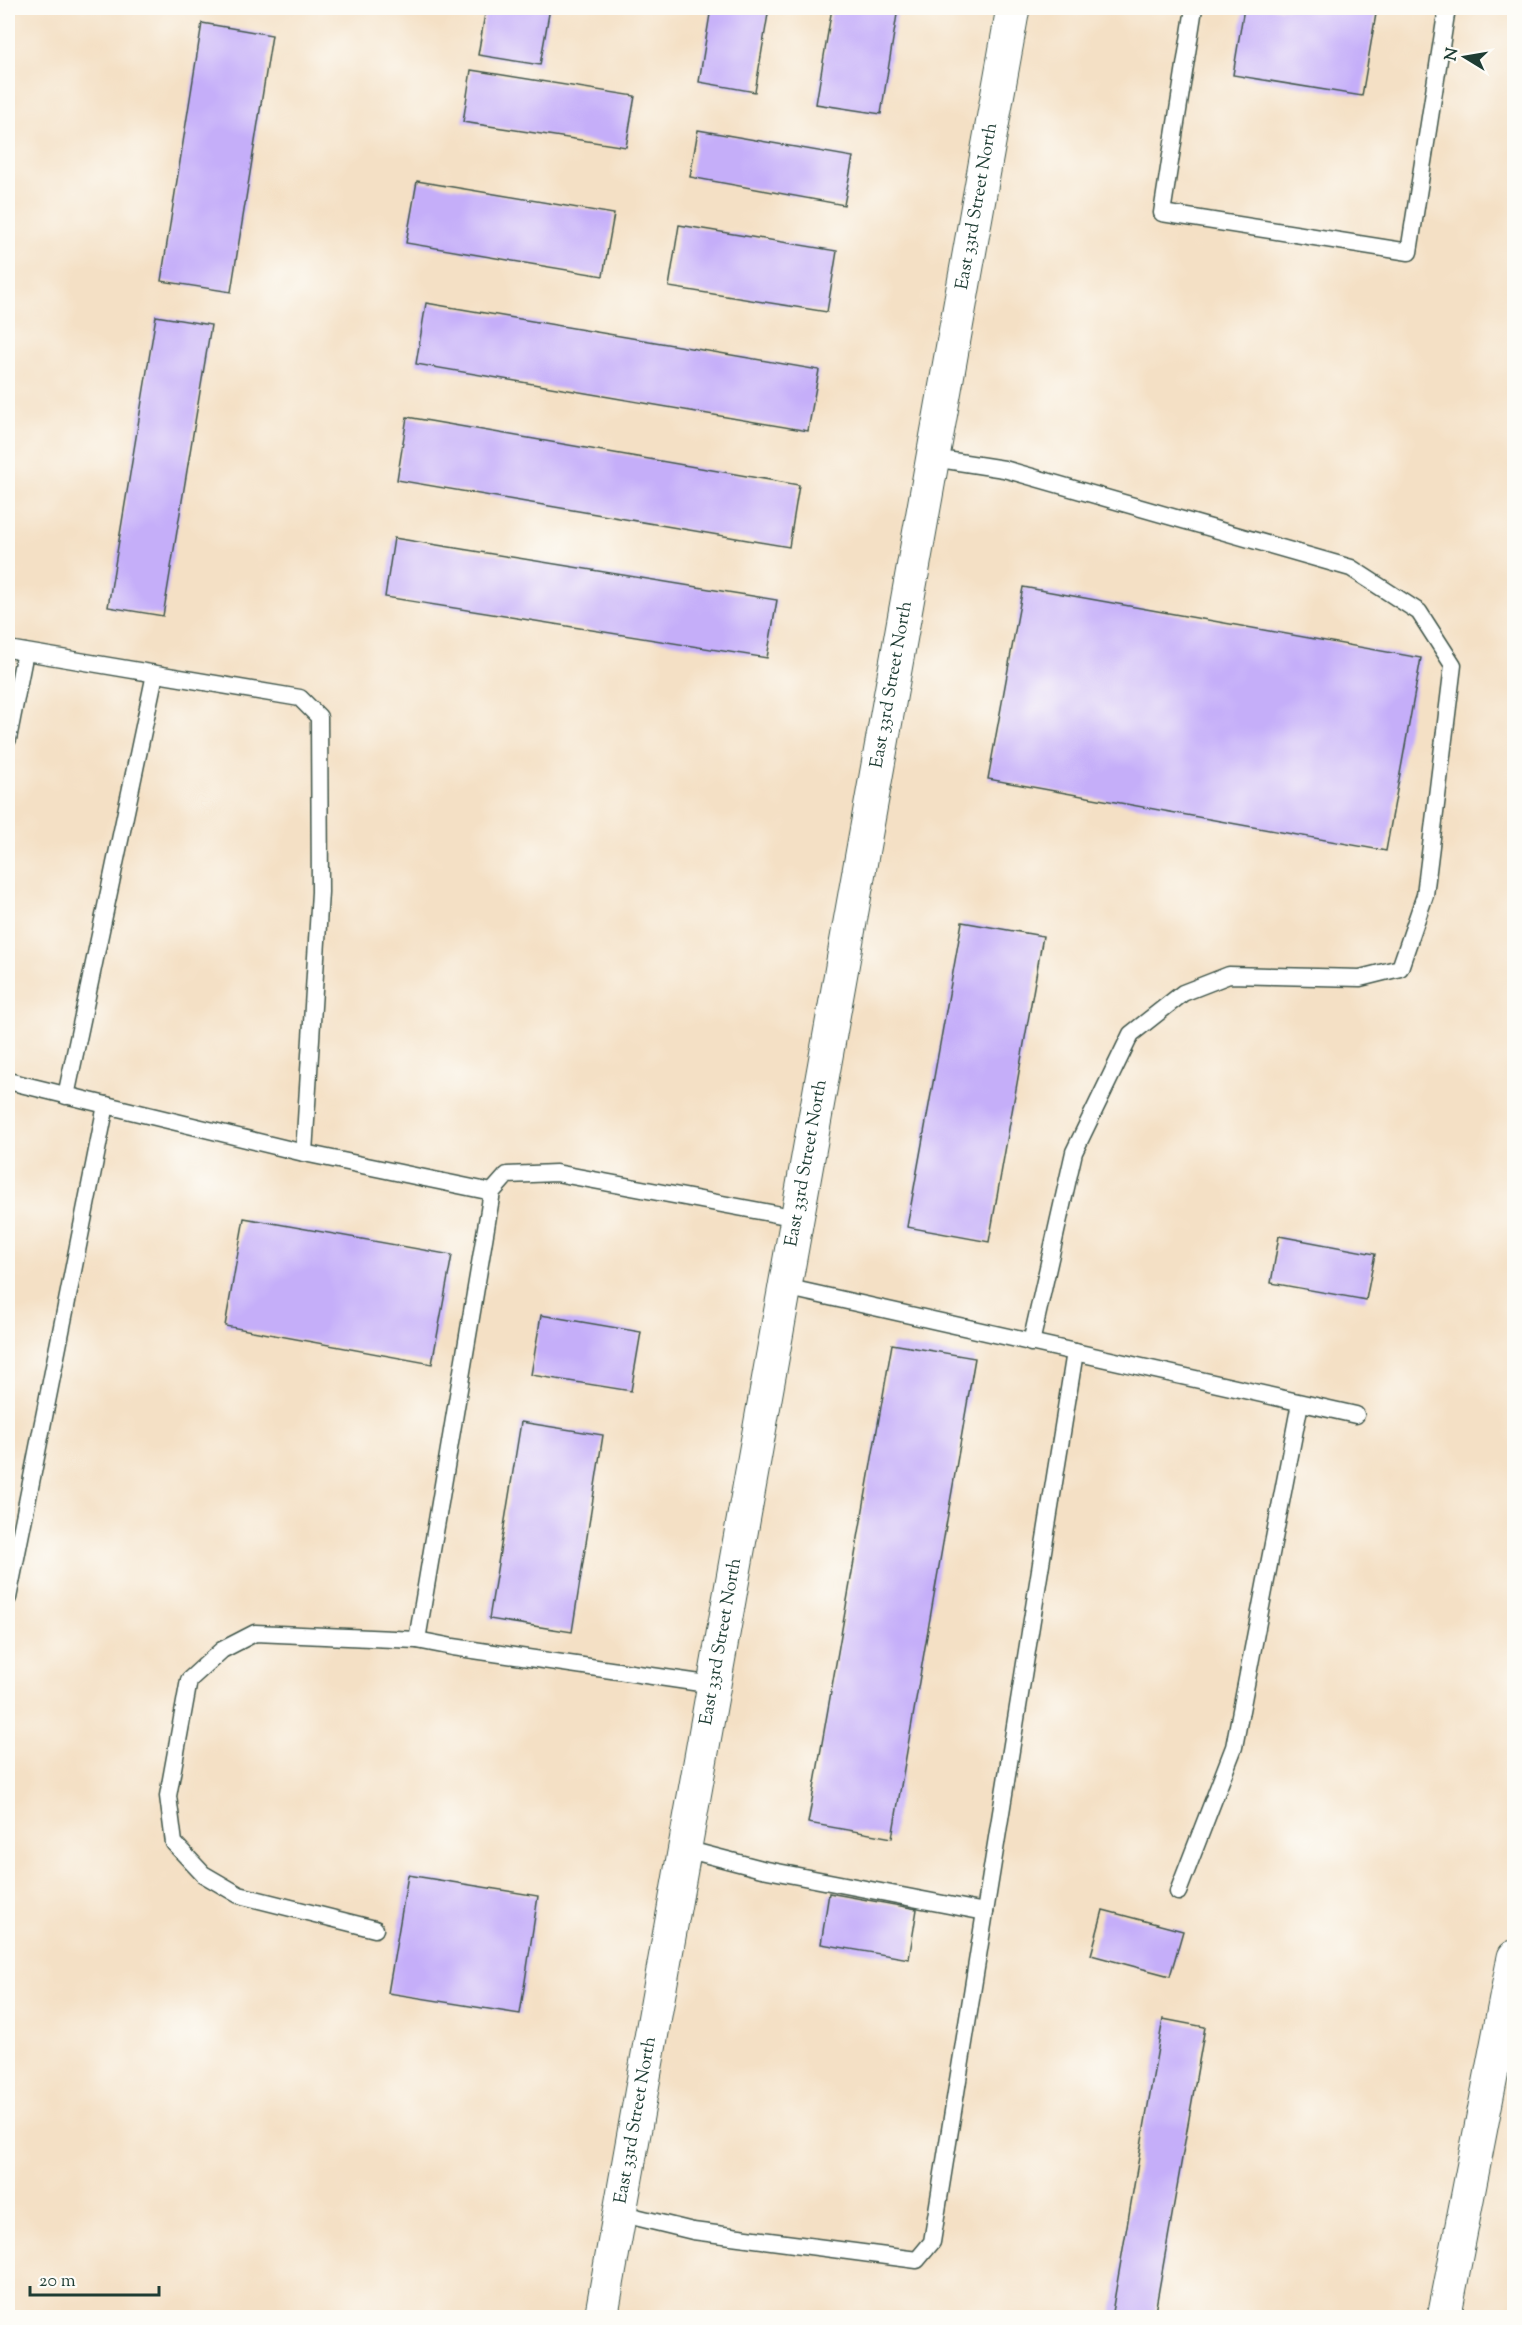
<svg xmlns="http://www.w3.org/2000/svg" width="1522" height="2325" viewBox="0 0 1522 2325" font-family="'Sorts Mill Goudy',serif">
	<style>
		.building { fill: #c5aef9 }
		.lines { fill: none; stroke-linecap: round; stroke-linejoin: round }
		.lane-casing { stroke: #3f554a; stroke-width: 19 }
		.street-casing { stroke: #3f554a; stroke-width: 35 }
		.highway-casing { stroke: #3f554a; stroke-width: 35 }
		.lane { stroke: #fff; stroke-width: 16 }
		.street { stroke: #fff; stroke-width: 33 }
		.highway { stroke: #fff; stroke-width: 33 }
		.labels { text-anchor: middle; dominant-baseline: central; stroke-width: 5; stroke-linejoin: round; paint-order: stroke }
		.street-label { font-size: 18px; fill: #1f3d34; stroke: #fdfcf7 }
	</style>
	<rect width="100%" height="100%" fill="#fdfcf7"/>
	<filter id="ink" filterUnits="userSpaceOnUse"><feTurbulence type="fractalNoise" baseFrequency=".0167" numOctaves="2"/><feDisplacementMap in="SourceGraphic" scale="12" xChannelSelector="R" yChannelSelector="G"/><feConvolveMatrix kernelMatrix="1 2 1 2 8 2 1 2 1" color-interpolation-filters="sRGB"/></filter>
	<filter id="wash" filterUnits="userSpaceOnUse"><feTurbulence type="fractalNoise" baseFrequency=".008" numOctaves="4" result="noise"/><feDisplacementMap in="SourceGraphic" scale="24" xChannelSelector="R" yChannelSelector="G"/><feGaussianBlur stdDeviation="1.35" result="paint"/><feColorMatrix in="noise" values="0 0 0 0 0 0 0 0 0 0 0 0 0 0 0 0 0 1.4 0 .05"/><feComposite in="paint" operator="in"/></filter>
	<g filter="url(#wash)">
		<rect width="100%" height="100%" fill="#f4e0c5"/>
		<g id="blocks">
			<g class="building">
				<path d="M486 8H550L540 65 478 55Z"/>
				<path d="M711 8H769L755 92 699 82Z"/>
				<path d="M832 8H898L881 114 816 104Z"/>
				<path d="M1244 8H1377L1362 96 1233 75Z"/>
				<path d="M202 23 272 35 231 292 161 281Z"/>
				<path d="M471 70 635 96 626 147 463 122Z"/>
				<path d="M698 130 853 157 844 205 690 177Z"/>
				<path d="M417 181 614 214 603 276 406 243Z"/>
				<path d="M679 225 837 251 827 312 669 287Z"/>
				<path d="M426 303 819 370 808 431 416 364Z"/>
				<path d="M156 316 211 325 163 616 108 607Z"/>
				<path d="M407 417 799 485 789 547 397 480Z"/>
				<path d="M394 538 777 600 767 658 385 597Z"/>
				<path d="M1023 587 1421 658 1386 851 988 779Z"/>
				<path d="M962 922 1043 936 989 1242 907 1227Z"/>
				<path d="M244 1218 452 1255 432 1364 225 1326Z"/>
				<path d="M1279 1236 1375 1254 1366 1300 1271 1283Z"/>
				<path d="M541 1315 641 1332 631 1391 531 1375Z"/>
				<path d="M892 1344 975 1358 892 1838 808 1823Z"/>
				<path d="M521 1422 603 1435 572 1632 489 1619Z"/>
				<path d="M408 1875 538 1896 520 2014 388 1993Z"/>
				<path d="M829 1893 917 1909 909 1959 821 1944Z"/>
				<path d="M1103 1910 1183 1931 1170 1976 1091 1955Z"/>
				<path d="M1163 2019 1205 2027 1154 2318H1111Z"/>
			</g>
		</g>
	</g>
	<g filter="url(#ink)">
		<use href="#blocks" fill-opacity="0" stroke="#3f554a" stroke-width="1.5"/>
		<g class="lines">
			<g class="lane-casing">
				<g id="lane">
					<path d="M1194 8 1162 213 1409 252 1447 8"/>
					<path d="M933 458 1004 469 1351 568 1419 612 1453 665 1425 895 1400 968 1360 978 1229 975 1183 993 1131 1034 1074 1152 1031 1343"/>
					<path d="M8 649 300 698 319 717 320 892 304 1153"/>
					<path d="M8 739 25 652"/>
					<path d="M8 1081 106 1105"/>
					<path d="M66 1096 155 674"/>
					<path d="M785 1287 1356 1415"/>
					<path d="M8 1598 106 1105 304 1153 492 1192"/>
					<path d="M417 1640 492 1192 507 1175 556 1173 797 1218"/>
					<path d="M685 1849 762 1869 985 1912"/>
					<path d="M1178 1892 1234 1747 1300 1403"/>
					<path d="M375 1929 239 1895 203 1874 174 1843 168 1796 189 1680 222 1650 255 1633 417 1640 453 1647 714 1685"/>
					<path d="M619 2213 693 2231 917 2260 932 2242 1075 1352"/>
				</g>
			</g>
			<g class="street-casing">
				<g id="street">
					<path id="s1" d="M601 2318 1013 8"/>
				</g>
			</g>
			<g class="highway-casing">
				<path id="highway" d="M1444 2318 1514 1957"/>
			</g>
			<use href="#lane" class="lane"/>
			<use href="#street" class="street"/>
			<use href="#highway" class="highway"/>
		</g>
	</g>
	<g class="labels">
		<g class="street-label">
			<text stroke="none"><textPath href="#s1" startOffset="2145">East 33rd Street North</textPath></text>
			<text stroke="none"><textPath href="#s1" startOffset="1659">East 33rd Street North</textPath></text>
			<text stroke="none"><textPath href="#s1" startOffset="1173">East 33rd Street North</textPath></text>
			<text stroke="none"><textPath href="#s1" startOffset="687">East 33rd Street North</textPath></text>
			<text stroke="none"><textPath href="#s1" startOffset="201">East 33rd Street North</textPath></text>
		</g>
	</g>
	<rect width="1522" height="2325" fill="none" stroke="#fdfcf7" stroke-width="30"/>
	<g transform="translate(1465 57) rotate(281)" stroke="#fdfcf7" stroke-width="4.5" paint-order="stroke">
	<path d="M0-4.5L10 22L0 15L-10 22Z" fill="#1f3d34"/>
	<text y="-9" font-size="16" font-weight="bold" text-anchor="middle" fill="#1f3d34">N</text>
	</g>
	<path d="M30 2286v9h129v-9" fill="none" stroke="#1f3d34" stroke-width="3"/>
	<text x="39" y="2286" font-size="18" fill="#1f3d34" stroke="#fdfcf7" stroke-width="4.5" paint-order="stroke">20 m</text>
</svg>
